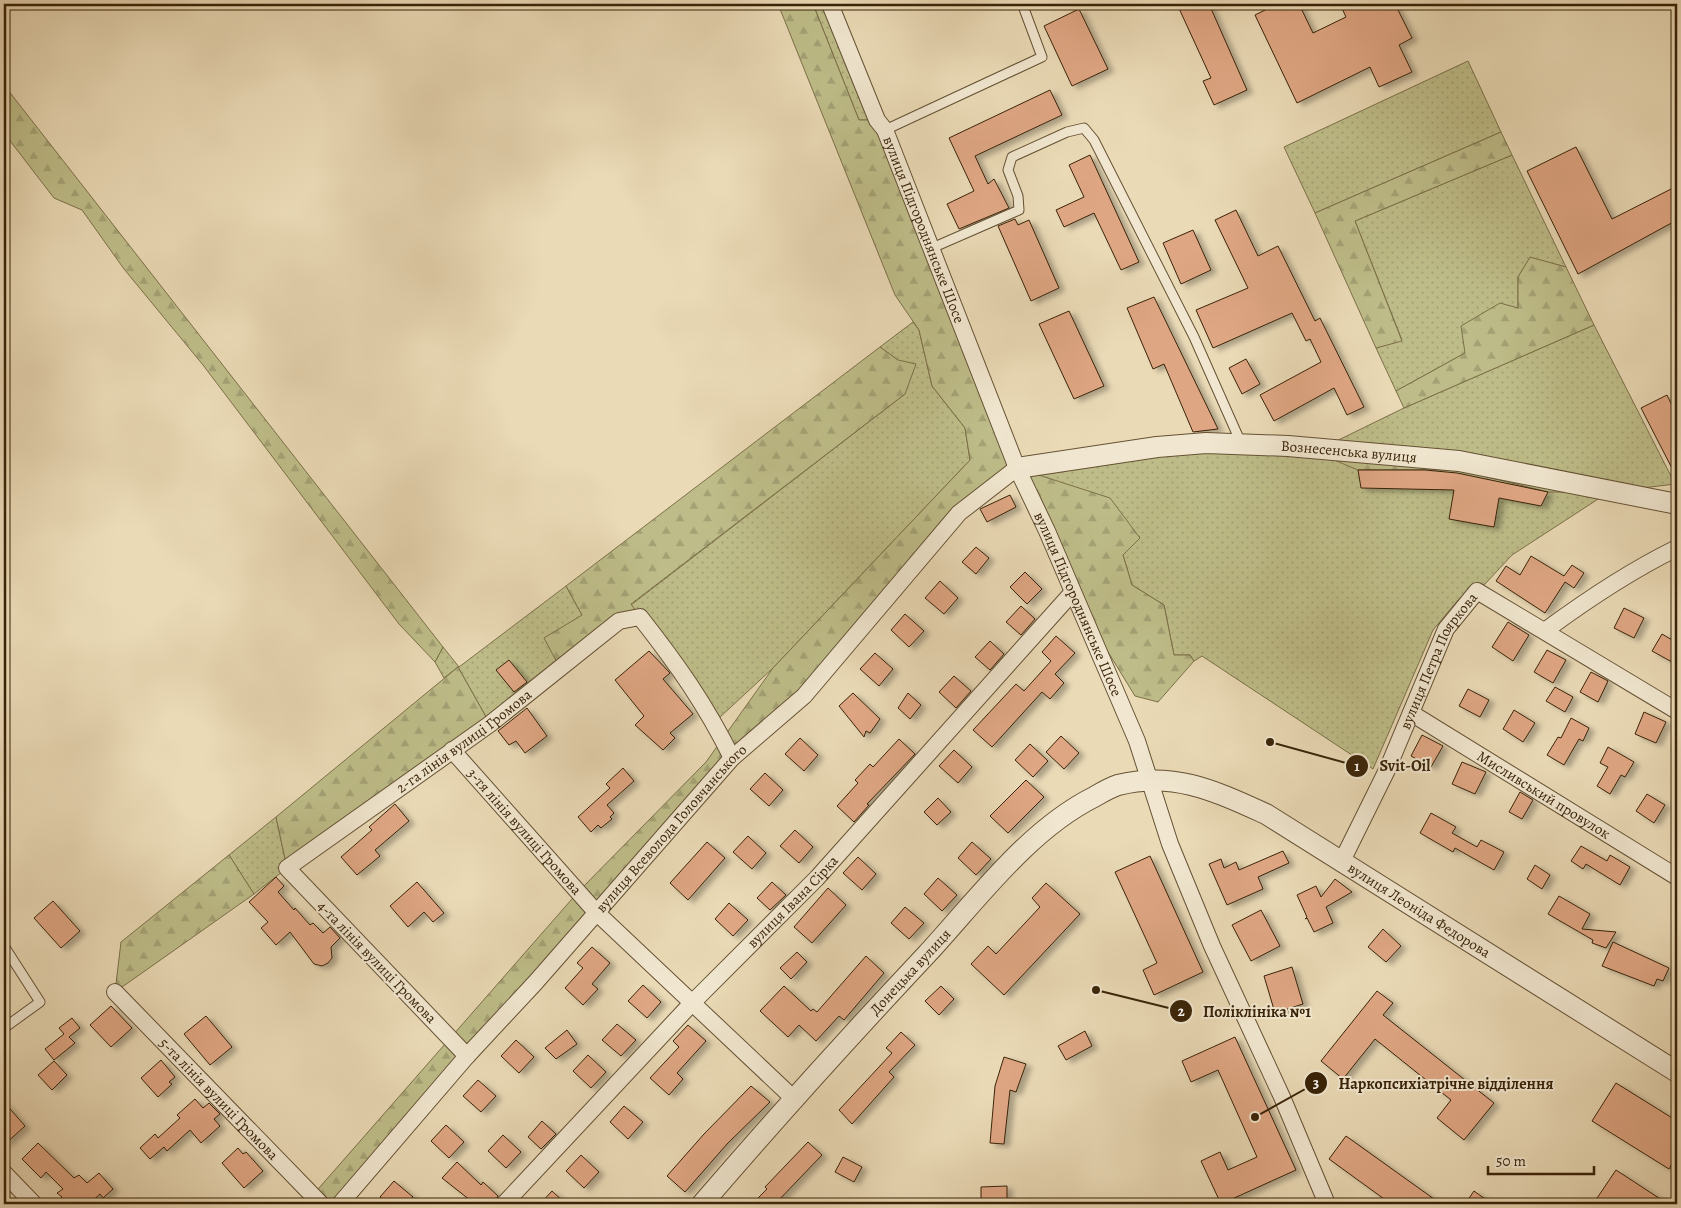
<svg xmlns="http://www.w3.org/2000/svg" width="1681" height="1208" viewBox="0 0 1681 1208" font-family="Alegreya,serif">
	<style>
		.green { fill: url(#green-dots); stroke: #7c7048 }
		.forest { fill: url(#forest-firs); stroke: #7c7048 }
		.building { fill: #dfa683; stroke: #392308; filter: url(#shadow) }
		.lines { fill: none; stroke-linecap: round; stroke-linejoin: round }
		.service-casing { stroke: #655134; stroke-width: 11 }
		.minor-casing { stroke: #655134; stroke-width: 18 }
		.tertiary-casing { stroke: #655134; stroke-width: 22 }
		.service { stroke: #f1e7d0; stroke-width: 9 }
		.minor { stroke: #f1e7d0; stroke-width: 16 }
		.tertiary { stroke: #f1e7d0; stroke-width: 20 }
		.labels { text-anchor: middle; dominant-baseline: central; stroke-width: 4; stroke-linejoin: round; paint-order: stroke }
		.street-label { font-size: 15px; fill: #392308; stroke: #f1e7d0 }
		.leader { fill: none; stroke: #392308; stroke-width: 2 }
		.callout-dot { fill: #392308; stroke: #f1e7d0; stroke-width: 2 }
		.mark-label { font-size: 15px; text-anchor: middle; font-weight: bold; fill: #fff }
		.callout-label { font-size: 16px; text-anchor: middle; font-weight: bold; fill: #392308; stroke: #f1e7d0; stroke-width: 4; stroke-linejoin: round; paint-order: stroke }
	</style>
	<defs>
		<pattern id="green-dots" width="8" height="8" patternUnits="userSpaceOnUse" patternTransform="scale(1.25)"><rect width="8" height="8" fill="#bebd89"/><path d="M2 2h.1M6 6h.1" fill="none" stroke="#a4a275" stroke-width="1.8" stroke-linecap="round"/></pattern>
		<pattern id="forest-firs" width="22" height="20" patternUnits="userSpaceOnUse" patternTransform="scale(1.25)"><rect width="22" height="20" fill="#bebd89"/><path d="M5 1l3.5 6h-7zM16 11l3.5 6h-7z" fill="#a4a275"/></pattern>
		<filter id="shadow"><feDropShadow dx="5.5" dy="3" stdDeviation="2.5" flood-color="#0004"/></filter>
	</defs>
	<rect width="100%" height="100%" fill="#eadab6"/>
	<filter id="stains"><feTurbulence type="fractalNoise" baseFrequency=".004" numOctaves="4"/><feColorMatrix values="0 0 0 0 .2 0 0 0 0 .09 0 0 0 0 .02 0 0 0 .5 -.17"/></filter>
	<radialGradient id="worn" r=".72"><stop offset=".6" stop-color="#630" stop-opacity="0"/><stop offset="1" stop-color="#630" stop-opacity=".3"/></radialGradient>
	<g class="green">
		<path d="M813 4H830L877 120H859Z"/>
		<path d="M1468 61 1501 132 1315 213 1284 147Z"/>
		<path d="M1512 155 1566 267 1530 258 1518 277V309L1465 353 1396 391 1376 348 1402 340 1355 221Z"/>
		<path d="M913 322 919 330 932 386 965 428 970 460 773 668 719 718 631 605 905 394 898 360 880 347Z"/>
		<path d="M1594 325 1675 484 1609 492 1512 555 1485 584 1458 600 1433 630 1373 769 1202 656 1194 661 1190 655H1174L1164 605 1132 585 1123 555 1140 537 1017 468 1102 454 1320 449 1404 408Z"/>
		<path d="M566 586 582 615 561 670 490 724 458 667 444 678 435 662 443 647 459 667Z"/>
		<path d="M276 817 287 868 254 894 229 855Z"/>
	</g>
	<g class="forest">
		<path d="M778 4H813L859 120H877L1017 468 1110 498 1140 538 1123 555 1132 585 1164 605 1174 655H1190L1194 661 1158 702 1135 696 1072 593 1017 468 959 513 804 696 732 758 340 1204H305L579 891 706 762 773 668 970 460 965 428 932 386 919 330 895 295Z"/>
		<path d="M4 85 443 647 435 662 399 624 203 365 124 269 82 210 54 198 4 133Z"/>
		<path d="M1501 132 1512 155 1355 221 1402 341 1376 348 1315 213Z"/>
		<path d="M1530 257 1566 267 1594 325 1404 408 1396 391 1465 353 1461 326 1500 303 1518 308V277Z"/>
		<path d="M880 347 898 360 916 364 905 394 631 604 640 617 619 621 561 670 544 638 582 615 566 586Z"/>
		<path d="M1327 457 1459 461 1580 492H1548L1459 470H1358Z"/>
		<path d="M458 667 490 724 287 868 276 817Z"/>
		<path d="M229 855 254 894 115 992 121 942Z"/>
	</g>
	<g class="building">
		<path d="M1177 4H1209L1247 90 1214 105 1203 81 1211 78Z"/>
		<path d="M1277 4H1299L1313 33 1346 17 1340 4H1395L1412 38 1399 45 1412 72 1379 87 1370 67 1297 103 1255 15Z"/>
		<path d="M1079 9 1108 69 1072 86 1044 26Z"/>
		<path d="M1050 90 1062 115 975 156 988 184 994 179 1009 208 959 229 947 204 974 191 949 138Z"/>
		<path d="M1576 147 1612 219 1677 186V220L1578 274 1527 171Z"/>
		<path d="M1090 155 1139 262 1121 270 1094 213 1064 227 1056 210 1084 197 1069 165Z"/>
		<path d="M1236 210 1258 256 1278 246 1315 321 1320 318 1364 407 1347 415 1334 388 1274 421 1260 395 1321 362 1310 339 1306 341 1292 313 1213 348 1196 310 1248 288 1215 220Z"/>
		<path d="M1015 219 1018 225 1029 220 1059 288 1031 301 998 226Z"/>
		<path d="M1193 230 1211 270 1181 284 1163 243Z"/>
		<path d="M1154 297 1218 429 1193 432 1164 364 1153 369 1127 308Z"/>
		<path d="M1069 311 1104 386 1074 399 1039 324Z"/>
		<path d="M1246 359 1260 384 1242 394 1229 368Z"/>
		<path d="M1667 395 1677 416V478L1641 408Z"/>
		<path d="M1358 470H1425L1457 473 1548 492 1541 506 1499 498 1494 527 1449 519 1454 490 1361 488Z"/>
		<path d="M1010 495 1016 507 987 522 980 509Z"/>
		<path d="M976 547 989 558 976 574 962 562Z"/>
		<path d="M1531 556 1564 576 1572 565 1584 573 1574 588 1565 582 1545 613 1496 581 1506 566 1520 575Z"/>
		<path d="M1025 572 1042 589 1027 604 1010 587Z"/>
		<path d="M940 581 958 598 944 614 925 598Z"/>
		<path d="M1021 606 1035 619 1021 635 1006 622Z"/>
		<path d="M1624 608 1644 618 1634 638 1614 628Z"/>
		<path d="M905 614 924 631 909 647 891 630Z"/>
		<path d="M1508 622 1529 635 1513 661 1492 647Z"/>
		<path d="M1662 634 1677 643V652L1672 662 1652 651Z"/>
		<path d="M1056 636 1075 653 1055 674 1064 683 1050 699 1042 692 992 747 973 730 1016 684 1024 691 1051 661 1042 652Z"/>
		<path d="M990 641 1004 654 990 670 975 657Z"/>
		<path d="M1547 650 1566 660 1553 683 1534 672Z"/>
		<path d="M649 651 670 673 663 679 693 714 670 733 675 738 663 750 635 725 644 716 615 680Z"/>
		<path d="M875 653 893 669 879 686 860 669Z"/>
		<path d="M509 660 527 682 514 692 496 670Z"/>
		<path d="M1591 672 1608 681 1598 702 1580 692Z"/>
		<path d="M954 676 971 691 956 708 939 692Z"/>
		<path d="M1555 687 1573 697 1565 712 1546 701Z"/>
		<path d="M1468 689 1489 700 1480 717 1459 706Z"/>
		<path d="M853 693 880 719 870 733 866 731 864 737 839 706Z"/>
		<path d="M908 693 921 705 910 719 898 708Z"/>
		<path d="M527 708 547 736 525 753 516 741 509 745 498 731Z"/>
		<path d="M1514 710 1535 723 1523 742 1503 729Z"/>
		<path d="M1644 712 1666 722 1656 743 1635 734Z"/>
		<path d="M1571 718 1589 728 1583 741 1579 739 1564 765 1547 755 1558 737 1561 738Z"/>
		<path d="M1422 735 1443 746 1431 767 1411 756Z"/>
		<path d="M1061 736 1079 753 1064 769 1046 752Z"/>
		<path d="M800 738 818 755 804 771 785 754Z"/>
		<path d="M899 739 915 754 867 804 869 805 854 822 837 806 858 783 855 780 870 764 873 767Z"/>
		<path d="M1030 744 1048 761 1033 777 1015 760Z"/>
		<path d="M1608 747 1634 762 1625 777 1621 775 1610 794 1597 786 1608 767 1600 763Z"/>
		<path d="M954 750 972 767 958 783 939 766Z"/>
		<path d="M1462 762 1486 772 1475 794 1452 784Z"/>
		<path d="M623 768 634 781 607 805 614 813 610 817 612 819 601 828 598 825 591 832 578 817 610 788 606 784Z"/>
		<path d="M765 773 783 790 769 806 750 789Z"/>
		<path d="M1026 780 1044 797 1008 833 990 816Z"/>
		<path d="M1520 792 1533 800 1522 819 1509 812Z"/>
		<path d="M1647 794 1665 805 1654 823 1636 811Z"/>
		<path d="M938 798 951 812 937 825 924 812Z"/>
		<path d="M395 804 409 821 375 850 380 856 357 875 341 857 372 830 369 827Z"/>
		<path d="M1431 813 1456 827 1452 833 1477 847 1481 840 1504 852 1494 870 1455 848 1453 852 1420 833Z"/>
		<path d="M795 830 813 847 799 863 780 846Z"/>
		<path d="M748 836 766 853 752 869 733 852Z"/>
		<path d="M707 842 725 858 688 900 670 883Z"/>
		<path d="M972 842 991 859 976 875 958 858Z"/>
		<path d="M1581 846 1607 861 1610 855 1630 867 1620 885 1586 864 1583 869 1571 861Z"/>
		<path d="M1283 851 1289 863 1258 877 1263 889 1227 905 1209 864 1221 859 1224 868 1236 862 1239 870Z"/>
		<path d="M1150 856 1203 972 1154 995 1143 970 1157 963 1115 872Z"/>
		<path d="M858 857 876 874 862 890 843 873Z"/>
		<path d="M1535 865 1550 875 1542 889 1527 879Z"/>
		<path d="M276 877 284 886 278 892 294 910 295 908 310 925 313 923 323 933 330 927 340 938 331 947 332 958 328 963 322 966 314 964 290 932 276 945 261 928 268 922 249 902Z"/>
		<path d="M938 878 957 895 942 911 924 894Z"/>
		<path d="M1335 879 1352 892 1326 907 1333 923 1314 932 1307 918 1305 919 1307 917 1297 895 1316 886 1321 897Z"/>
		<path d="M417 882 444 913 433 922 424 912 408 927 390 906Z"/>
		<path d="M772 882 786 895 770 910 757 898Z"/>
		<path d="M1046 883 1080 914 1004 995 971 964 988 946 996 954 1040 907 1032 898Z"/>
		<path d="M828 888 846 905 812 943 794 927Z"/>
		<path d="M1559 896 1590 914 1582 929 1616 932 1606 948 1592 943 1593 940 1548 914Z"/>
		<path d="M53 901 80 931 61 948 34 918Z"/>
		<path d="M729 903 748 920 733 936 715 919Z"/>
		<path d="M905 907 924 923 909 939 891 923Z"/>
		<path d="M1261 910 1280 946 1251 961 1232 925Z"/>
		<path d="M1383 929 1401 946 1386 962 1368 947Z"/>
		<path d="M1613 942 1669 968 1663 981 1657 979 1654 986 1602 966Z"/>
		<path d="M592 947 610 963 592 984 598 989 583 1005 565 988 583 968 577 963Z"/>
		<path d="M797 952 807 962 791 979 780 968Z"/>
		<path d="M866 956 884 973 844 1020 839 1016 816 1041 799 1025 788 1037 760 1011 784 986 811 1011 813 1009 817 1012Z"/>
		<path d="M1292 967 1303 1004 1275 1013 1264 976Z"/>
		<path d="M643 985 661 1002 647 1018 628 1001Z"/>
		<path d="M941 986 954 999 939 1015 925 1001Z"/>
		<path d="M1377 991 1393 1003 1383 1015 1494 1103 1464 1140 1437 1118 1451 1100 1375 1039 1343 1079 1321 1061Z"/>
		<path d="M111 1006 132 1028 111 1047 90 1025Z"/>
		<path d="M206 1016 232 1047 210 1065 184 1034Z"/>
		<path d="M72 1018 80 1028 69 1037 75 1043 54 1060 45 1049 64 1034 59 1028Z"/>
		<path d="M617 1024 636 1040 621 1056 602 1040Z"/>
		<path d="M688 1025 706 1041 677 1073 683 1079 669 1095 650 1078 679 1047 673 1041Z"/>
		<path d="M567 1030 577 1044 556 1059 545 1048Z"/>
		<path d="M1085 1031 1092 1046 1066 1060 1058 1046Z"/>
		<path d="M901 1032 915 1045 889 1072 894 1077 852 1124 839 1110 892 1053 886 1048Z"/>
		<path d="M1235 1037 1296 1170 1221 1204 1201 1161 1220 1152 1228 1170 1257 1157 1218 1070 1191 1082 1182 1061Z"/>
		<path d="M516 1040 534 1057 519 1073 501 1056Z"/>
		<path d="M588 1055 606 1072 591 1088 573 1071Z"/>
		<path d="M1004 1057 1026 1064 1016 1092 1010 1090 1004 1144 990 1143 995 1086Z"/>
		<path d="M161 1060 175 1077 169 1082 172 1084 158 1097 141 1078Z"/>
		<path d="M54 1061 67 1075 52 1090 38 1075Z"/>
		<path d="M478 1080 496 1096 481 1112 463 1096Z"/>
		<path d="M1616 1083 1677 1121V1155L1669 1169 1592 1121Z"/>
		<path d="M751 1086 770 1102 727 1144 685 1192 667 1176 704 1134Z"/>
		<path d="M195 1099 203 1108 209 1103 220 1114 214 1119 220 1126 201 1143 190 1130 167 1151 164 1147 150 1159 140 1148 155 1134 158 1138 180 1118 177 1115Z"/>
		<path d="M4 1102 25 1126 4 1145Z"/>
		<path d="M624 1106 643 1122 628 1139 610 1122Z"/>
		<path d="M542 1121 556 1134 541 1149 528 1137Z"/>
		<path d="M446 1125 464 1142 449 1158 431 1141Z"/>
		<path d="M503 1135 521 1152 506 1168 488 1151Z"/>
		<path d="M1346 1136 1441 1204H1391L1329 1159Z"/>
		<path d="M808 1142 822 1155 775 1204H752L767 1189 765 1187Z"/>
		<path d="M38 1143 74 1178 79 1175 87 1183 99 1173 113 1189 103 1198 100 1194 89 1204H55L62 1197 57 1193 63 1189 46 1172 41 1178 22 1159Z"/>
		<path d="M238 1148 243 1154 246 1152 263 1171 244 1188 222 1163Z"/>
		<path d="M581 1155 599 1172 584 1188 566 1171Z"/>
		<path d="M843 1157 862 1167 854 1182 835 1172Z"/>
		<path d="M457 1162 481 1185 483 1182 498 1196 494 1204H475L442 1178Z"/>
		<path d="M1616 1170 1668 1204H1593Z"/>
		<path d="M394 1181 413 1197 406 1204H388L380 1197Z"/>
		<path d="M1007 1186V1204H981V1187Z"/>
		<path d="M552 1191 566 1204H540Z"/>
		<path d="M1474 1191 1492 1204H1465Z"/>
	</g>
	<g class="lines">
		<g class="service-casing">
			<g id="service">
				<path d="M885 130 1042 57 1023 6 1028 4"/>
				<path d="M932 248 1019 210 1018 196 1008 170 1012 157 1067 132 1084 128 1094 140 1194 337 1241 443"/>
				<path d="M4 946 40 1002 4 1028"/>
			</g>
		</g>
		<g class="minor-casing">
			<g id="minor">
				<path id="s1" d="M830 4 877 120 885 130 1017 468 1047 531 1137 741 1170 844 1212 946 1282 1097 1327 1204"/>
				<path d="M1546 630C1588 599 1630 571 1677 548"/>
				<path id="s2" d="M1411 713 1677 877"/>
				<path id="s3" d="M452 750 596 912 793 1098"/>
				<path id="s4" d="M1341 863 1387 770 1446 629 1477 591 1677 711"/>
				<path id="s5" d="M115 992 321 1204"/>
				<path id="s6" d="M467 1056 287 868 490 724 619 621 640 617C677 664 706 705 732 758"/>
				<path d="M4 1173 34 1204"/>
				<path id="s7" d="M340 1204 467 1056 535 983 732 758 804 696 959 513 1017 468"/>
				<path id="s8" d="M504 1204 692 1003 817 878 1072 593"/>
			</g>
		</g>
		<g class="tertiary-casing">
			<g id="tertiary">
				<path id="s9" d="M1017 468 1157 447 1206 443 1288 446 1459 461 1677 504"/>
				<path id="s10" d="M702 1204C775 1119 850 1036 927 954 977 900 1028 830 1094 797 1101 793 1109 788 1118 785 1174 771 1215 791 1266 814L1677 1072"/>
			</g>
		</g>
		<use href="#service" class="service"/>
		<use href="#minor" class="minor"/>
		<use href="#tertiary" class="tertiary"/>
	</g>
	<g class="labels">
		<g class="street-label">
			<text stroke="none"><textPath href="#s1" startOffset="245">вулиця Підгороднянське Шосе</textPath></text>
			<text stroke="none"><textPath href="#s9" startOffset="334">Вознесенська вулиця</textPath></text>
			<text stroke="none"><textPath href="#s1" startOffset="650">вулиця Підгороднянське Шосе</textPath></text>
			<text stroke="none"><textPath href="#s4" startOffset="225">вулиця Петра Пояркова</textPath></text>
			<text stroke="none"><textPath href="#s6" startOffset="478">2-га лінія вулиці Громова</textPath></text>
			<text stroke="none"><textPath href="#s2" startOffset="156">Мисливський провулок</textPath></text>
			<text stroke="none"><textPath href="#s7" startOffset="501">вулиця Всеволода Головчанського</textPath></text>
			<text stroke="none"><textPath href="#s3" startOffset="109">3-тя лінія вулиці Громова</textPath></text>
			<text stroke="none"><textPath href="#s8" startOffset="418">вулиця Івана Сірка</textPath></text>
			<text stroke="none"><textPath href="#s10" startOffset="929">вулиця Леоніда Федорова</textPath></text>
			<text transform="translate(377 962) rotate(46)">4-та лінія вулиці Громова</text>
			<text stroke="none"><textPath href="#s10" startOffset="312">Донецька вулиця</textPath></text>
			<text stroke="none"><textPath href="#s5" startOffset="149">5-та лінія вулиці Громова</textPath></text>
		</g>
	</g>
	<path class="leader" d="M1270 742L1357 766M1096 990L1181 1011M1255 1117L1316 1083"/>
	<g class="callout-dot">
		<circle cx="1270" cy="742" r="5"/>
		<circle cx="1096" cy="990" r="5"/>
		<circle cx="1255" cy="1117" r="5"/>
		<circle cx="1357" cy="766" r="12"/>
		<circle cx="1181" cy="1011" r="12"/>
		<circle cx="1316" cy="1083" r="12"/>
	</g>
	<g class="mark-label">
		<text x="1357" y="771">1</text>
		<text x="1181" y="1016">2</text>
		<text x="1316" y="1088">3</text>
	</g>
	<g class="callout-label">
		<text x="1405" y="771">Svit-Oil</text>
		<text x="1257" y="1017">Поліклініка №1</text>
		<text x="1446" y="1089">Наркопсихіатрічне відділення</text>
	</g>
	<rect width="1681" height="1208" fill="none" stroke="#eadab6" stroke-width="20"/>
	<rect x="5" y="5" width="1671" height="1198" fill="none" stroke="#392308" stroke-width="2.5"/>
	<rect x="10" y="10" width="1661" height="1188" fill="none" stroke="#392308"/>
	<path d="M1488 1166v8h106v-8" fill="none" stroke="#392308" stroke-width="2.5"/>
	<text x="1496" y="1166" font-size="15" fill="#392308" stroke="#f1e7d0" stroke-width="4" paint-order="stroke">50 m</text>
	<rect width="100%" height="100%" filter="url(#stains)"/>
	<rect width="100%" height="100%" fill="url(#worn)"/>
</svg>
